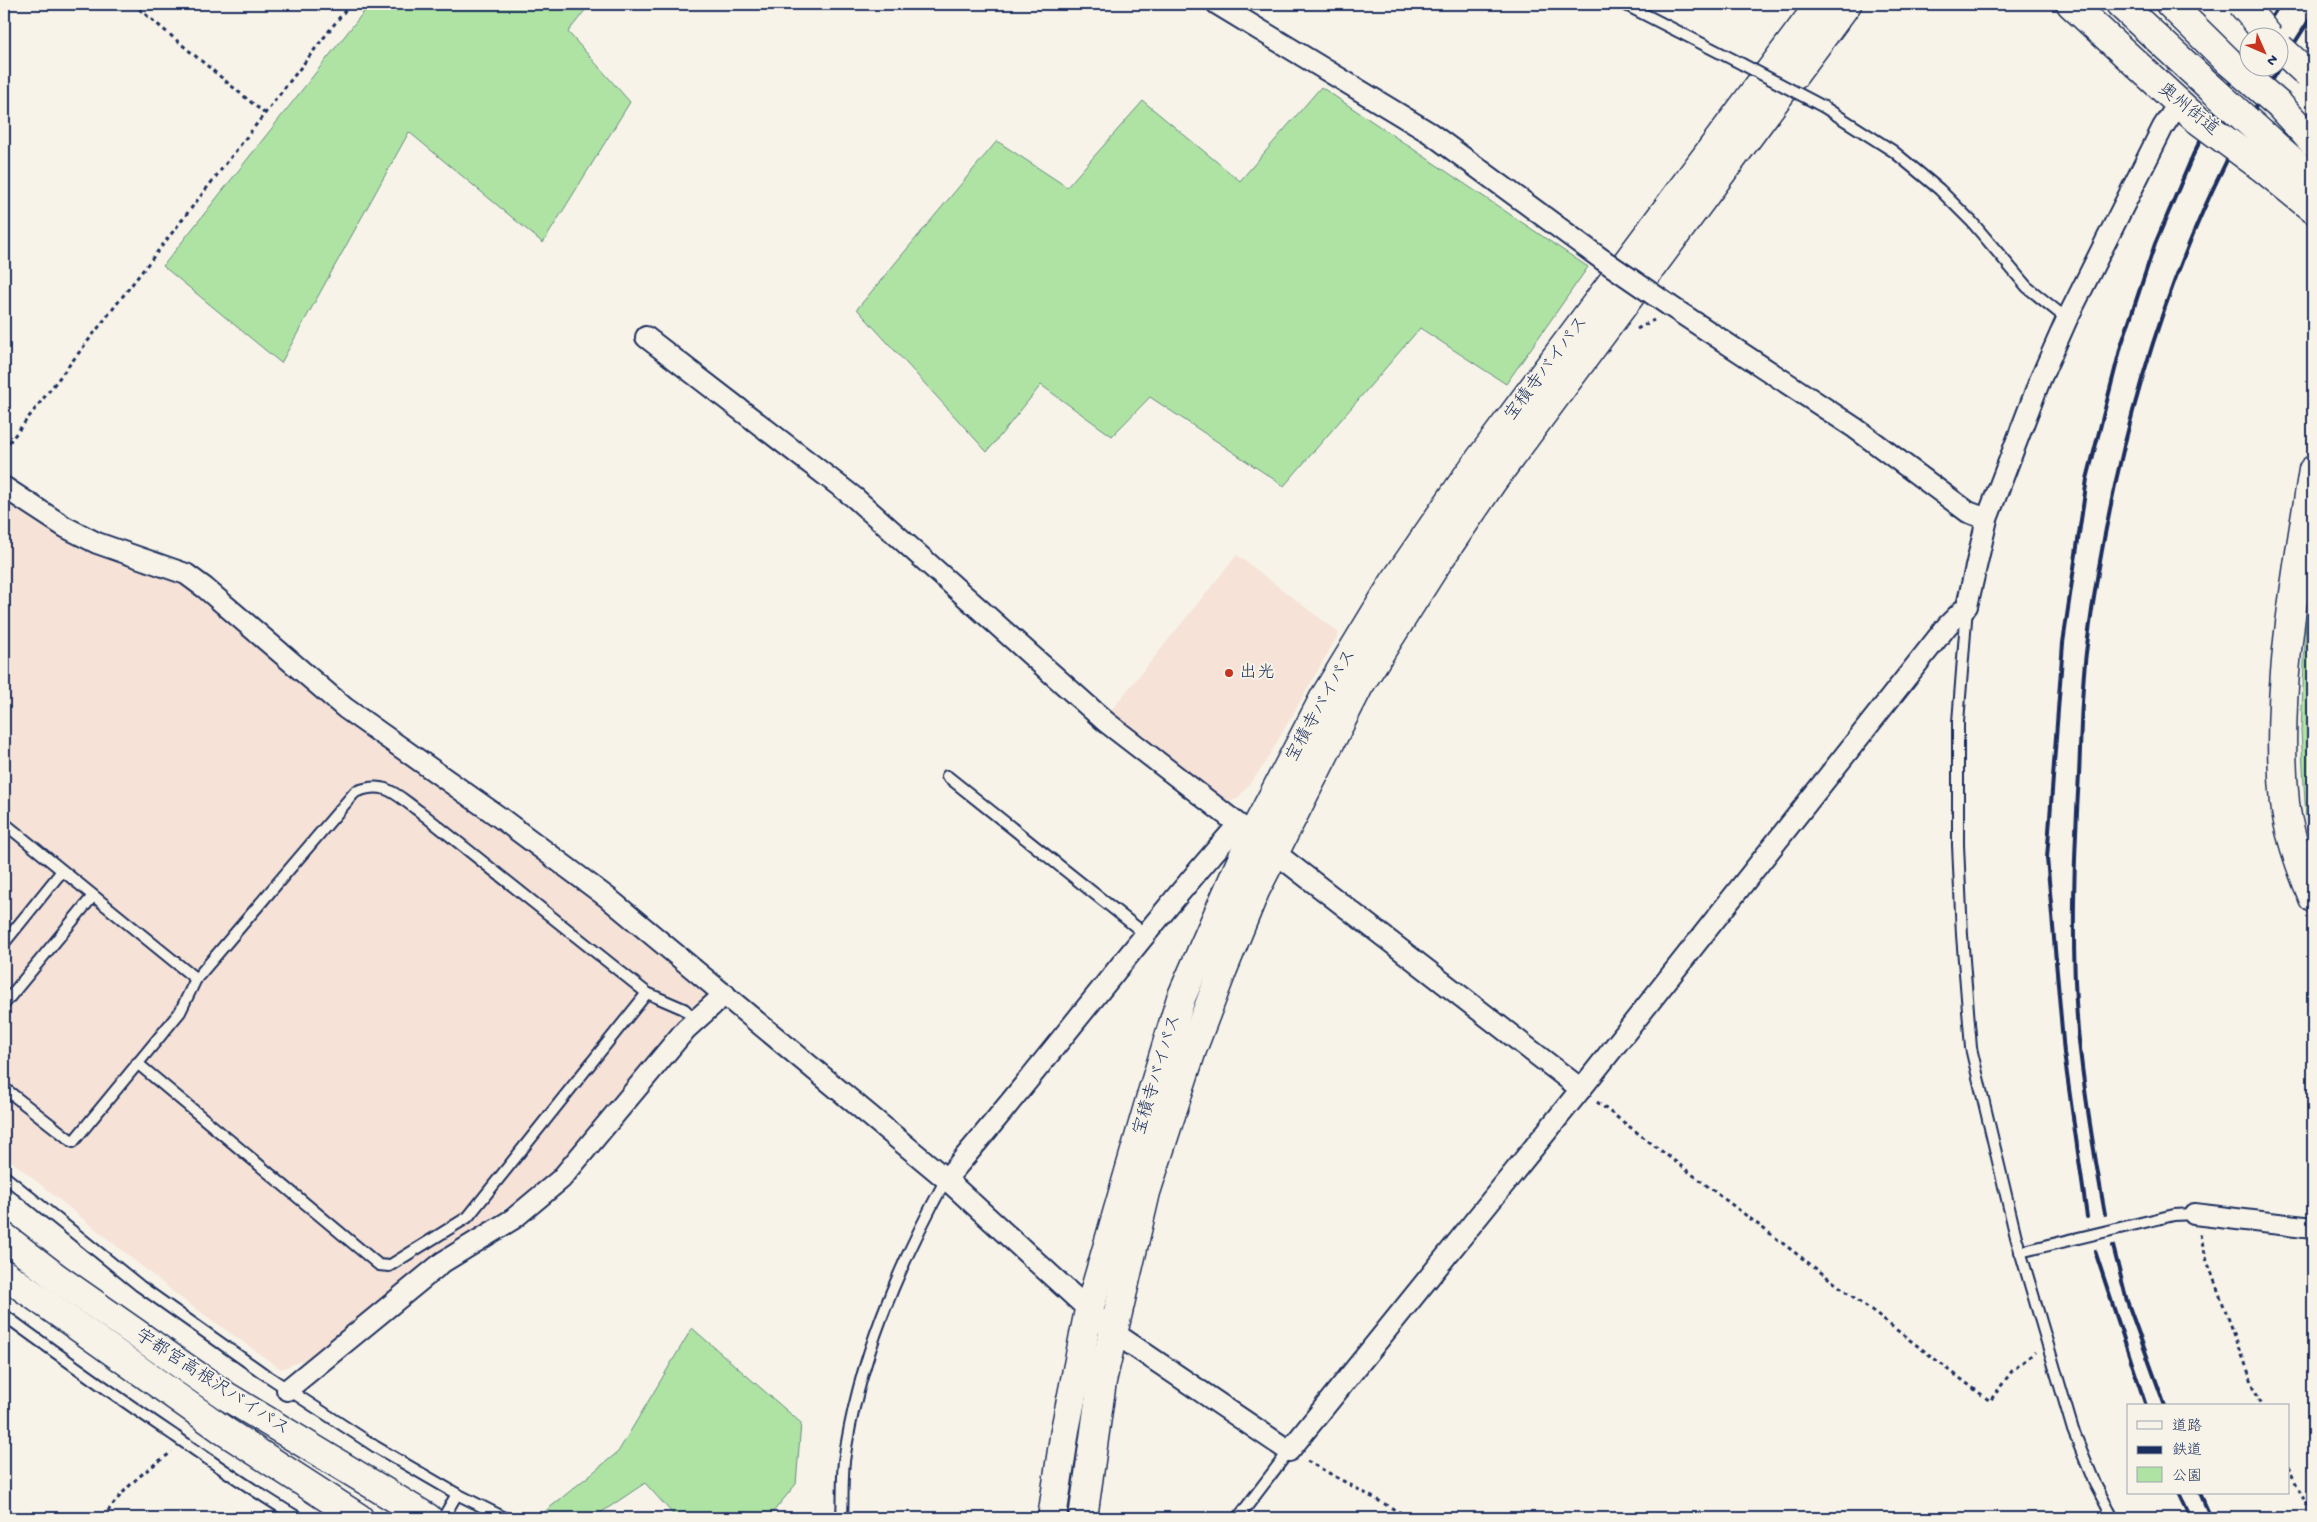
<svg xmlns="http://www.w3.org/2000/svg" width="2317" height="1522" viewBox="0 0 2317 1522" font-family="'Gochi Hand','Klee One',sans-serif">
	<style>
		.built { fill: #f6e2d7 }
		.green { fill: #afe3a4; stroke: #658981 }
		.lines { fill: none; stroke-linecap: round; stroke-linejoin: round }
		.lane-casing { stroke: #1b2f5e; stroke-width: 14 }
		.street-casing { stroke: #1b2f5e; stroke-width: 24 }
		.secondary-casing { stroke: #1b2f5e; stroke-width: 31 }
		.primary-casing { stroke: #1b2f5e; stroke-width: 31 }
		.highway-casing { stroke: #1b2f5e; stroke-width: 31 }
		.path { stroke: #1b2f5e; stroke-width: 3; stroke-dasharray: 4 4; stroke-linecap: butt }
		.lane { stroke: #f7f3e8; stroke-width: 10 }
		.street { stroke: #f7f3e8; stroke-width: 20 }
		.secondary { stroke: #f7f3e8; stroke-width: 28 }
		.primary { stroke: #f7f3e8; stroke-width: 28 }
		.highway { stroke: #f7f3e8; stroke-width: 28 }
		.rail { stroke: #1b2f5e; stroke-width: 4 }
		.lane-bridge-casing { stroke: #1b2f5e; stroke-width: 14; stroke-linecap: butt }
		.street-bridge-casing { stroke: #1b2f5e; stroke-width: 24; stroke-linecap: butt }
		.highway-bridge-casing { stroke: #1b2f5e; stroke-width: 31; stroke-linecap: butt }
		.lane-bridge { stroke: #f7f3e8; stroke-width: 10 }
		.street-bridge { stroke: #f7f3e8; stroke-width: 20 }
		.highway-bridge { stroke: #f7f3e8; stroke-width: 28 }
		.poi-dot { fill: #c8321e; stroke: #f7f3e8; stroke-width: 2 }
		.labels { text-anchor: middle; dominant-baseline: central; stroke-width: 4; stroke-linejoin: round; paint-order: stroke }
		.street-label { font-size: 18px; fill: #1b2f5e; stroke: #f7f3e8 }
		.poi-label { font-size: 18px; fill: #1b2f5e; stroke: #f7f3e8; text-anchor: start }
	</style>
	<rect width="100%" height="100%" fill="#f7f3e8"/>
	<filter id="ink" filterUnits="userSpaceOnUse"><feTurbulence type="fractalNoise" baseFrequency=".02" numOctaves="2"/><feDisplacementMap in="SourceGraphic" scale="10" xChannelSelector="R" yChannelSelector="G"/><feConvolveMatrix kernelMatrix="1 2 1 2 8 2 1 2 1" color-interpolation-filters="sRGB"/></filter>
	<g filter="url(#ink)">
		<g class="built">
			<path d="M4 498 94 554 182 579 595 897 709 994 680 1018 551 1177 423 1265 311 1357 281 1369 181 1298 4 1155Z"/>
			<path d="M1237 555 1339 633 1262 768 1237 799 1224 804 1109 713Z"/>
		</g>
		<g class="green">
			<path d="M370 4H590L568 32 630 102 543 243 409 132 281 363 163 266Z"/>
			<path d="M1321 87 1588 267 1506 384 1420 328 1284 486 1150 397 1112 436 1041 385 987 452 857 309 997 141 1067 187 1143 101 1240 181Z"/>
			<path d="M2313 570V844L2306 821 2301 730 2308 575Z"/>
			<path d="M692 1328 801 1423 796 1484 768 1518H672L673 1514 645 1483 593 1518H537L618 1452Z"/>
		</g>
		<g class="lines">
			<g class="lane-casing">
				<g id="lane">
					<path d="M1624 4 1742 64"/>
					<path d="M1824 107 1893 151 1939 189 1972 222 2027 287 2067 319"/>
					<path d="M1967 607 1958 722V845L1962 935 1971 1048 2016 1237 2073 1430 2095 1484 2113 1518"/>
					<path d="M947 776 1145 934"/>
					<path d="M4 823 196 979"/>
					<path d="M4 943 62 871"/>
					<path d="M4 1004 93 896"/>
					<path d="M137 1063 379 1265 389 1266 468 1217 647 993"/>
					<path d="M4 1088 73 1142 180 1012 196 979 355 792C386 780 395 794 419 811L647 993 684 1009 696 1020"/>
					<path d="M4 1176 140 1286 263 1373 376 1447 457 1494 505 1518"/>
					<path d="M2020 1252 2174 1215 2194 1214"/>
					<path d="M4 1315C60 1356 117 1397 175 1436 216 1465 256 1493 299 1518"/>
					<path d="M443 1518 457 1494"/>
					<path d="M842 1518C843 1499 842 1480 844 1461 858 1361 898 1267 946 1179"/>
					<path d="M1238 1518 1289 1451"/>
				</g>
			</g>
			<g class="street-casing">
				<g id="street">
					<path d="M1217 4 1430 133 1603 260"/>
					<path d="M1670 306 1855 428 1968 512 1987 519"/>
					<path d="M646 337 855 498 1106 722 1581 1089"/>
					<path d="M4 487 65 527 97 543 186 574 205 588 345 708 502 819 608 898 946 1179 1113 1332 1289 1451 1581 1089 1947 626 1967 606 1987 519 2040 380 2067 319 2163 127 2178 104"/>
					<path d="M946 1179C1046 1063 1136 940 1238 825"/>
					<path d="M2194 1214 2313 1228"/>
					<path d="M287 1390 443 1262 513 1219 561 1179 686 1029 725 994"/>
				</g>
			</g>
			<g class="secondary-casing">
				<path id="secondary" d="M2313 470C2296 577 2274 695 2285 803 2288 833 2302 871 2313 898"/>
			</g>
			<g class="primary-casing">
				<g id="primary">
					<path d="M1052 1518 1065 1430 1089 1310 1151 1096 1181 998 1252 836 1325 696 1393 584 1468 475 1820 4"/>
					<path d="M1083 1518 1102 1381 1146 1192 1192 1050 1223 969 1255 891 1359 686 1437 563 1492 482 1847 4"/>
				</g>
			</g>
			<g class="highway-casing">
				<g id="highway">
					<path d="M2071 4 2194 117"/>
					<path d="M2120 4 2211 88"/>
					<path d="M2170 4 2229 62"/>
					<path d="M2279 105 2313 142"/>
					<path d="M2271 142 2313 179"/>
					<path d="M2260 166 2313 209"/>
					<path d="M4 1237 57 1278 226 1396 428 1518"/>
					<path d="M4 1274 226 1432 359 1518"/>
				</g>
			</g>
			<g class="path">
				<path d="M133 4 264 113"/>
				<path d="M1637 329 1654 320"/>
				<path d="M4 449 350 4"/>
				<path d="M1597 1102 1990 1401 2012 1371 2035 1352"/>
				<path d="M2200 1234 2207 1261 2261 1406"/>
				<path d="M1307 1461 1410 1518"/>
				<path d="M2288 1467 2313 1518"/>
				<path d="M103 1518C125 1487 140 1474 172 1452"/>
			</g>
			<use href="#lane" class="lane"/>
			<use href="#street" class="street"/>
			<use href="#secondary" class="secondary"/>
			<use href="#primary" class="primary"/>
			<use href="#highway" class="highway"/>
			<g class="rail">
				<path d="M2258 38 2280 4"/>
				<path d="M2280 66 2313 14"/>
				<path d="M2105 1214C2094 1153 2084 1092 2078 1031 2071 947 2074 860 2079 775 2081 732 2081 688 2087 645 2114 443 2170 240 2279 68"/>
				<path d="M2087 1217 2064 1053 2047 858 2063 643 2087 479 2121 346 2155 244 2193 155 2226 89 2250 52"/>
				<path d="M2113 1246 2127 1301 2165 1406"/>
				<path d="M2095 1251 2146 1406"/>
				<path d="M2179 1493 2191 1518"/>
				<path d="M2200 1493 2211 1518"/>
			</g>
			<g class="lane-bridge-casing">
				<path id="lane-bridge" d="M1742 64 1824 107"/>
			</g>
			<g class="street-bridge-casing">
				<path id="street-bridge" d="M1603 260 1670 306"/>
			</g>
			<g class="highway-bridge-casing">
				<g id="highway-bridge">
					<path d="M2242 4 2270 38"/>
					<path d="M2280 48 2308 74"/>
					<path d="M2229 62 2279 105"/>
					<path d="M2211 88 2271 142"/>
					<path d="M2194 117 2260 166"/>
				</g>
			</g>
			<use href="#lane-bridge" class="lane-bridge"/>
			<use href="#street-bridge" class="street-bridge"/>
			<use href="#highway-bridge" class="highway-bridge"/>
		</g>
	</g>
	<circle class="poi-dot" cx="1229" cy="673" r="5"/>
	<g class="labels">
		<g class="street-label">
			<text transform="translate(2188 110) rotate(39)">奥州街道</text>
			<text transform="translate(1547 369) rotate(-53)">宝積寺バイパス</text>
			<text transform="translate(1322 706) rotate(-61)">宝積寺バイパス</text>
			<text transform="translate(1158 1075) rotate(-73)">宝積寺バイパス</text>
			<text transform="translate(212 1383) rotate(33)">宇都宮高根沢バイパス</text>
		</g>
		<g class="poi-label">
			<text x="1239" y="673">出光</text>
		</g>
	</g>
	<rect width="2317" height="1522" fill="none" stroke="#f7f3e8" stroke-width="20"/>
	<rect x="10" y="10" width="2297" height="1502" fill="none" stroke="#1b2f5e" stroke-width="2" filter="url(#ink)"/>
	<rect x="2127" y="1404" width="162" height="90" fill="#f7f3e8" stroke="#9fa5b1"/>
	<rect x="2137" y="1421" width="25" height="8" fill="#f7f3e8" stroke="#9fa5b1"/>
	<text x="2172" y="1430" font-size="15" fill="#1b2f5e">道路</text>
	<rect x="2137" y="1446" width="25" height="8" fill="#1b2f5e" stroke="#9fa5b1"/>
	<text x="2172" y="1454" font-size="15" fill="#1b2f5e">鉄道</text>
	<rect x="2137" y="1467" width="25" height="15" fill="#afe3a4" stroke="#9fa5b1"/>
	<text x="2172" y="1480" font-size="15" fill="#1b2f5e">公園</text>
	<g transform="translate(2264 52) rotate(135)"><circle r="24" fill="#f7f3e8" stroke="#9fa5b1"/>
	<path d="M0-4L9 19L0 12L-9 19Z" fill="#c8321e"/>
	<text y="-8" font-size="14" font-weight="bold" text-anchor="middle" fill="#1b2f5e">N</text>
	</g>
</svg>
